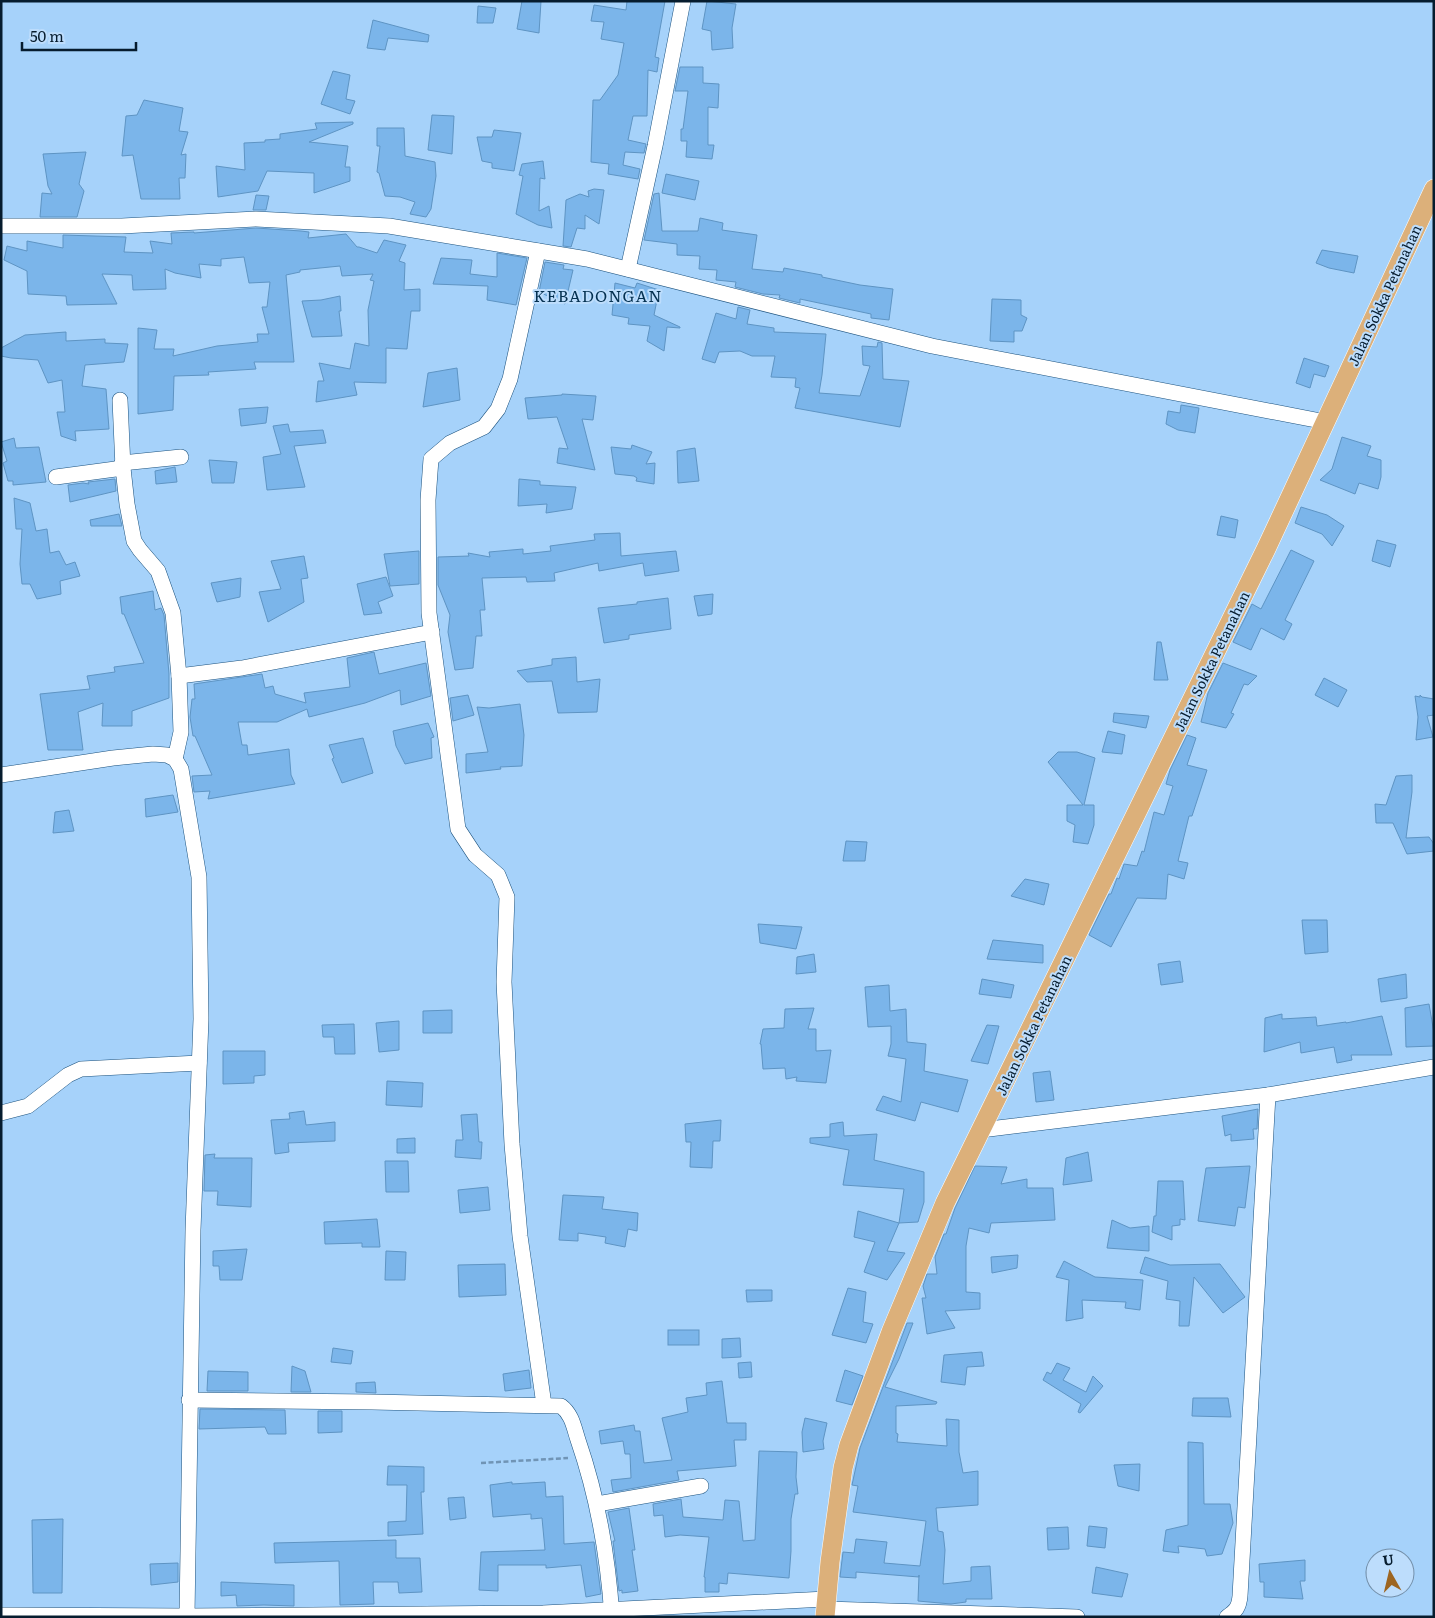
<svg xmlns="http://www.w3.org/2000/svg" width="1435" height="1618" viewBox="0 0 1435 1618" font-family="Literata,serif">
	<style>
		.building { fill: #7bb5ea; stroke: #5e94c3 }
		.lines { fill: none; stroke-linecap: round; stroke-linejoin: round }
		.minor-casing { stroke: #1c527e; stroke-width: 16 }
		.major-casing { stroke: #fff; stroke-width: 20 }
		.path { stroke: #7094b5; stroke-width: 2.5; stroke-dasharray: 5 2.5; stroke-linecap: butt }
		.minor { stroke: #fff; stroke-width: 15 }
		.major { stroke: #dcb07a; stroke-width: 19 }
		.labels { text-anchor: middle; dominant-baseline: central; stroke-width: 4; stroke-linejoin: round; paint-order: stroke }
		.street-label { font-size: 14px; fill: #061c2e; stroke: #bdddfc }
		.quarter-label { font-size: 16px; letter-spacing: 1px; fill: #043050; stroke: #bdddfc }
	</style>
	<rect width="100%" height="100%" fill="#a6d2fa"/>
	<g class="building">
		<path d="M522 1H541L539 33 517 29Z"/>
		<path d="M627 1H665L655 57 659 58 657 72 648 70 647 116H633L628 140 646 144 644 153 625 152 623 165 640 169 638 179 608 174 609 164 591 162 593 100H600L618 75 624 43 601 39 604 22 591 21 594 5 626 10Z"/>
		<path d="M707 1 736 4 732 28 733 48 712 50 711 31 702 29Z"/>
		<path d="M478 6 496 8 493 23H477Z"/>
		<path d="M373 20 429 35 428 42 388 38 385 50 367 48Z"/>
		<path d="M680 67H703V83L719 84 718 108 708 107V145H714L712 159 686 157 687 141H681V129H683L688 91H675Z"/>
		<path d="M333 71 350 75 346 99 355 101 350 114 321 104Z"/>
		<path d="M144 100 183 108 179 131 188 132 181 155 186 154 185 178H179L180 199H141L133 155 122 156 126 116 137 115Z"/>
		<path d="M432 115 454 116 452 154 428 150Z"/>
		<path d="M353 122V124L309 142 348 146 345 167H350V181L314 193V173L267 171 258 191 218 197 216 166 245 170 244 143 265 142V140L280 139V134L317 129 315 123Z"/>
		<path d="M377 128H404L405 156 435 162 436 176 431 209 426 217 410 214 415 202 400 197 385 196 379 173 377 172 380 146H377Z"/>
		<path d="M494 130 521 133 514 171 492 168V163L482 161 477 137H492Z"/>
		<path d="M86 152 79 184 84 191 77 217H40L42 193 52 194 48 186 43 154Z"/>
		<path d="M543 161 545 179 540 178 539 211 549 206 552 228 538 225 516 214 523 176 519 175 522 164Z"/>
		<path d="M666 174 699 181 695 200 662 193Z"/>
		<path d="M594 189 604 190 599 224 585 215V229L577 228 571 247 563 246 566 200 580 194 589 197 588 191Z"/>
		<path d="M659 193 662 231H698L700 218 723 223 722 230 757 235 752 269 783 272 784 268 822 275V277L860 285 893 289 889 320 871 318V314L800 299V303L779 298 780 295 763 294 735 287 736 282 716 280 717 270 699 269 700 256 677 255V244L644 240 654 194Z"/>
		<path d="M256 195 269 196 266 210H253Z"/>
		<path d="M256 228 301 231 309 232 308 238 346 234 357 247H359L377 253 384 240 406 245 399 261 405 263 404 290 420 289V311H411L407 349 386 348V383L354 382 357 395 316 402 318 381H324L319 363 350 369 355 343 369 346 368 310 374 281 370 280 373 274 342 276 340 266 300 270V272L286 275 294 362H254L256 369 208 372 209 375 174 376 173 410 138 414V328L157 330 154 349H174L173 356 217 346 258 342 257 334H269L262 307H267L270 282 249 283 244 257 221 259V266L199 264 201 278 175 273 165 269 166 289 133 290 132 275 102 274 117 304 67 305 66 296 28 294 27 271 4 260 7 246 27 251V241L63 248V235L126 237 124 252 153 253 150 241 172 244 171 233 194 232V233Z"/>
		<path d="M1322 250 1358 256 1354 273 1329 268 1316 263Z"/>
		<path d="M497 253 527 258 516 305 487 300 488 286 433 284 441 258 472 260 470 274 497 277Z"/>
		<path d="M545 262 564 265 563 269 573 270 565 304 539 292Z"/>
		<path d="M615 283 635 288 637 283 659 290 654 315 680 327V328L667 327 664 351 647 341 650 326 628 324 629 318 612 315Z"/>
		<path d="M340 296 341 311H339L342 336 312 337 302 301 321 300Z"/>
		<path d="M992 299 1021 300V315L1027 318 1022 331H1014V342L990 341Z"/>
		<path d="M738 307 750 310 747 324 774 328V332L826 334 822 375 819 393 860 396 870 366 863 365 862 346 877 347 878 342 882 343 883 379 909 381 900 427 795 408 800 388 795 387 796 378 771 377 775 356H752L740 351 719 352 715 363 702 359 716 313 736 319Z"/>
		<path d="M66 332V341L105 339V343L128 344 124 362 85 365 82 386 106 389 109 429 75 431 76 441 61 436 57 412H65L62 380 48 383 38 360 11 358 1 356V348L25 335Z"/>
		<path d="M1304 358 1329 366 1325 377 1314 374 1310 388 1296 383Z"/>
		<path d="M457 368 460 400 423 407 428 373Z"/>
		<path d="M562 394 596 396 593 420 582 419 595 470 557 463 559 448 568 449 557 417 528 419 525 398 562 395Z"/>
		<path d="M1181 405 1199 408 1195 433 1178 430 1166 424 1168 411 1180 413Z"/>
		<path d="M268 407 266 423 241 426 239 409Z"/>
		<path d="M288 424 290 432 323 430 326 443 294 446 305 487 267 490 263 457 281 454 273 426Z"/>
		<path d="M1342 437 1371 446 1367 456 1381 460V477L1378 489 1359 483 1355 494 1320 480 1332 469Z"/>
		<path d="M14 438 16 448 39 447 46 482 13 485V481H8L3 463 7 461 1 442Z"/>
		<path d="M632 445 652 452 646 464 655 463 654 484 636 481 637 478 634 476 615 474 611 447 631 449Z"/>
		<path d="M695 448 699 481 678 483 677 451Z"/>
		<path d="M209 460 237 462 234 483H212Z"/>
		<path d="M175 467 177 482 156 484 155 471Z"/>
		<path d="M115 479 116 491 70 502 68 485 83 483 89 484 88 482Z"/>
		<path d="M519 479 540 481V485L576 487 572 509 546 513 547 504 518 506Z"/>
		<path d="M14 498 30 503 36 531 47 529 50 553 59 551 66 565 75 562 80 576 60 581 61 594 37 599 30 584H22L20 564 22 529H16Z"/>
		<path d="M1301 507 1327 515 1344 526 1332 546 1322 534 1295 523Z"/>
		<path d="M119 514 122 526H91L90 520Z"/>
		<path d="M1221 516 1238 520 1235 538 1217 535Z"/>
		<path d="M620 533 621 556 676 551 679 571 645 576 643 563 599 571 598 563 554 573 555 581 527 582 526 577 482 578 485 610H480L482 636H476L473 668 455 670 448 632 450 615 438 585V557L469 556 468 553 490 557 489 552 523 549V554L551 551 550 546 595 540 594 534Z"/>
		<path d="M1377 540 1396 545 1390 567 1372 561Z"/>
		<path d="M1291 550 1314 561 1285 620 1292 624 1284 640 1261 628 1251 650 1233 642 1252 604 1261 609Z"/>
		<path d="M419 551V584L390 586 384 554Z"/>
		<path d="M304 556 308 578 301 579 304 602 268 622 259 592 281 589 271 561Z"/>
		<path d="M386 577 393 596 378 602 382 613 364 615 357 584Z"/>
		<path d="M241 578 240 597 217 602 211 583Z"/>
		<path d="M153 591 155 610 161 608 164 615 169 674V698L132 711V726H102L103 703 78 712 83 750H48L40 694 90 689 87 676 115 672 114 667 144 663 124 614H122L120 597Z"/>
		<path d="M713 594 712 614 698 616 694 596Z"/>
		<path d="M668 598 671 629 629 635V639L604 643 598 608 637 604V602Z"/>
		<path d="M1157 642H1161L1168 680H1154Z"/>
		<path d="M374 652 379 674 426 663 431 696 401 705 400 690 365 703 309 717 307 709 277 722H238L242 745H247L248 755 289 749 291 775 295 784 208 799 210 791 194 792 192 776 212 775 195 736H193L190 717 192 699H195L194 684 262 674 265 688 273 686 275 694 306 703 304 693 350 687 347 658Z"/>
		<path d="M576 657 577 682 600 679 597 712 558 713 552 681 527 682 517 671 552 665V659Z"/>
		<path d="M1223 663 1257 676 1248 685 1244 684 1231 713 1234 714 1226 728 1201 722 1208 693Z"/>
		<path d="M1324 678 1347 690 1338 707 1315 695Z"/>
		<path d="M468 695 474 715 453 721 450 698Z"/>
		<path d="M1420 695 1422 697 1434 699V715L1427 716 1433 737 1416 740 1418 717 1415 696 1420 697Z"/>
		<path d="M520 704 524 735 522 766 500 767 501 769 466 773V754L488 752 477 707 489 708Z"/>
		<path d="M1114 713 1149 716 1146 728 1113 722Z"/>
		<path d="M428 723 434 737 431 738 432 758 405 764 396 746 393 731Z"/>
		<path d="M1108 731 1125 735 1122 754 1102 752Z"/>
		<path d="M1187 735 1196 738 1187 765 1207 770 1192 816H1189L1178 861 1188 863 1184 879 1168 874 1166 899 1137 898 1111 947 1089 935 1109 894H1111L1117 878 1119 879 1124 864 1137 866 1142 851 1144 852 1154 812 1164 815 1173 786 1166 784 1170 770Z"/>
		<path d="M363 738 373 773 342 783 332 759 334 758 329 745Z"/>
		<path d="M1058 752H1077L1095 758 1084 805H1094V825L1088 844 1073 842 1075 825 1067 821V805H1083L1048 762Z"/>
		<path d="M1412 775V792L1406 838 1429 837 1434 844V851L1407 854 1393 823H1376L1375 804 1386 805 1396 776Z"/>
		<path d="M173 795 178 812 146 817 145 799Z"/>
		<path d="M69 810 74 831 53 833 55 812Z"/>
		<path d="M846 841 867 842 865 861H843Z"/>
		<path d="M1025 879 1049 884 1044 905 1011 896Z"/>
		<path d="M1302 920H1327L1328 952 1305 954Z"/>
		<path d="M758 924 802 927 796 949 760 943Z"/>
		<path d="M993 940 1043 945V963L987 959Z"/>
		<path d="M814 954 816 972 796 974 797 957Z"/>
		<path d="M1180 961 1183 982 1161 985 1158 964Z"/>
		<path d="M1406 974 1407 998 1381 1002 1378 979Z"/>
		<path d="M982 979 1014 985 1011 998 979 994Z"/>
		<path d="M889 985 890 1011 906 1009 907 1042 926 1044 924 1071 968 1080 958 1112 921 1102 915 1121 876 1110 883 1096 901 1102 906 1059 888 1056 891 1044V1026L868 1027 865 987Z"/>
		<path d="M1429 1004 1434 1033V1046L1406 1047 1405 1008Z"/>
		<path d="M814 1008 808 1029H816V1051L831 1050 826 1083 796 1081 797 1077 786 1079 785 1068 763 1069 761 1044H760L763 1029 784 1028 785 1009Z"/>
		<path d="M452 1010V1033H423V1011Z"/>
		<path d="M1282 1014V1019L1316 1017 1317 1026 1346 1022V1023L1382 1016 1392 1055H1351L1352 1060 1337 1063 1334 1047 1301 1053 1300 1042 1264 1052 1265 1018Z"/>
		<path d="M399 1021V1050L379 1052 376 1023Z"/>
		<path d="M354 1024 355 1054H335L334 1037H323L322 1025Z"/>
		<path d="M987 1025 999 1026 988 1064 971 1061Z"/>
		<path d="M223 1051H265V1075L254 1076V1083L223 1084Z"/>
		<path d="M1050 1071 1054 1100 1036 1102 1033 1073Z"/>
		<path d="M387 1081 423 1083 422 1107 386 1105Z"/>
		<path d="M1258 1109 1257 1129H1253L1254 1139 1231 1141V1134L1225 1136 1222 1116Z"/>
		<path d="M304 1111 306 1125 335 1122V1141L288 1143 289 1152 275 1154 271 1120 290 1119 289 1113Z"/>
		<path d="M477 1114 479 1142H482L481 1159 455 1157 456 1140H463L461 1115Z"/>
		<path d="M721 1120 720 1141H713L712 1168 690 1167 691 1142H686L685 1124Z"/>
		<path d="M843 1122 844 1136 877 1134 874 1160 924 1172V1202L918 1222 899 1223 904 1189 843 1185 849 1150 810 1143V1138L830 1137V1124Z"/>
		<path d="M415 1138V1153H397V1139Z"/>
		<path d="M1088 1152 1092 1181 1063 1185 1066 1158Z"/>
		<path d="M215 1154 214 1158H252L251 1207 217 1205 218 1191H204L205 1155Z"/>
		<path d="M385 1161H408L409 1192H386Z"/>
		<path d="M975 1166 1007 1167 1001 1184 1027 1179V1188H1053L1055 1220 991 1223 989 1233 969 1228 966 1246V1292L980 1293V1309L945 1311 955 1328 927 1334 922 1298H926L923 1286 927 1274H937L935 1257 944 1234H946L955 1208Z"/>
		<path d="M1250 1166 1245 1208 1238 1207 1235 1226 1198 1221 1206 1168Z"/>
		<path d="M1158 1181H1183L1185 1220 1180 1219V1225L1172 1226V1240L1152 1232 1154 1216H1156Z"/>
		<path d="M488 1187 490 1210 460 1213 458 1190Z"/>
		<path d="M563 1195 604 1197 602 1209 638 1213 637 1231 628 1229 625 1247 605 1243 606 1237 578 1233V1241L559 1240Z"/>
		<path d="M858 1211 899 1223 887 1251 905 1253 887 1280 864 1272 875 1242 854 1237Z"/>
		<path d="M377 1219 380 1247H362V1243L325 1244 324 1222Z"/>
		<path d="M1112 1220 1130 1228 1149 1226V1251L1107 1248Z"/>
		<path d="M247 1249 242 1280H220L219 1266H213V1251Z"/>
		<path d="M386 1251 406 1252 405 1280H385Z"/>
		<path d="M1018 1255 1017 1268 992 1273 991 1257Z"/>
		<path d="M1145 1257 1170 1265 1220 1264 1245 1297 1223 1313 1194 1277 1189 1326H1179L1180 1301 1166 1299 1168 1281 1140 1273Z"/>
		<path d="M1064 1261 1095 1277 1143 1280 1140 1310 1125 1308 1126 1302 1082 1300 1083 1318 1066 1321 1069 1280 1056 1277Z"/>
		<path d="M505 1264 506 1295 459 1297 458 1265Z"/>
		<path d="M848 1288 866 1292 863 1322 873 1324 866 1343 832 1335Z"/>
		<path d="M746 1290H772V1301L747 1302Z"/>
		<path d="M907 1323H913L899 1359 885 1387 937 1402 936 1404 896 1406V1433L898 1434 897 1442 947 1446 946 1419 959 1420V1452L963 1473 978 1471V1505L936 1508 938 1531 943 1532 945 1550 943 1584 971 1581V1567L990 1566 992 1599H966V1602L951 1604 918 1601 919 1575V1577L856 1572V1578L840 1577 843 1552 854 1553 856 1539 887 1542 884 1563 920 1566 926 1521 853 1512 858 1486 852 1485 860 1448Z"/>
		<rect x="668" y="1330" width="31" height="15"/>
		<path d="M740 1338 741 1357 722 1358V1339Z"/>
		<path d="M333 1348 353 1351 351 1364 331 1362Z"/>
		<path d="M982 1352 984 1366 967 1367 965 1385 941 1382 944 1355Z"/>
		<path d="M751 1362 752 1377 739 1378 738 1363Z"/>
		<path d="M1057 1363 1070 1368 1063 1380 1086 1392 1093 1376 1103 1386 1080 1413 1078 1412 1081 1404 1043 1380 1047 1372 1051 1374Z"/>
		<path d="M292 1366 305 1371 311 1392H291Z"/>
		<path d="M529 1370 531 1388 505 1391 503 1374Z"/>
		<path d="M845 1370 863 1376 852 1405 836 1401Z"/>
		<path d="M208 1371 248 1372V1391H207Z"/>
		<path d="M722 1381 727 1423H746V1440H734L736 1466 677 1471 679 1480 613 1492 611 1480 631 1478 630 1454H625L623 1441 601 1444 599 1431 634 1425 635 1431H640L644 1463 672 1460 662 1418 688 1412 686 1398 707 1395 706 1383Z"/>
		<path d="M375 1382 376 1393 356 1392V1383Z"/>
		<path d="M1193 1398H1228L1231 1417 1192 1416Z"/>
		<path d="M200 1409 285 1410 286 1434H268L265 1427 199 1429Z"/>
		<path d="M318 1411H342V1432L318 1433Z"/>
		<path d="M805 1418 827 1423 823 1441 824 1449 803 1452 802 1432Z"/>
		<path d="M1188 1442 1203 1443 1204 1504H1230L1233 1523 1222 1554 1207 1556 1205 1549 1178 1546 1179 1553 1163 1551 1166 1530 1188 1525Z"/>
		<path d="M759 1451 797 1452 796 1477 798 1494H795L791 1519V1551L789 1578 728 1573 727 1584 719 1583V1592H705V1577H704L709 1537 680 1535 665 1537 663 1515 654 1516 653 1504 681 1499 683 1517 723 1520 725 1500 739 1501 743 1541 755 1540Z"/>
		<path d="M1140 1464 1139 1491 1118 1486 1114 1465Z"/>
		<path d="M388 1466 424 1467V1492H421L423 1534 388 1536V1522L406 1521 407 1485H387Z"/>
		<path d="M512 1482V1484L545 1482 546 1497 563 1496 564 1544 594 1542 601 1594 586 1597 581 1565 546 1568V1565H498V1591L479 1590 481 1552 545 1550 542 1518 531 1519V1514L493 1517 490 1485Z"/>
		<path d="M464 1497 466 1518 450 1520 448 1498Z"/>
		<path d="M629 1508 635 1550H632L638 1591 622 1593V1590L619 1591 613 1541H615L608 1512Z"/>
		<path d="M63 1519 62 1593H33L32 1520Z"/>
		<path d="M1089 1526 1107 1528 1105 1548 1087 1546Z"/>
		<path d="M1068 1527 1069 1549 1048 1550 1047 1528Z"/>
		<path d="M396 1540V1558H420L422 1592 399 1593 398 1582H373L374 1604 340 1605 339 1561 275 1563 274 1543Z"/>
		<path d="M1305 1560V1581H1300L1303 1599 1264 1597V1582H1260L1259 1564Z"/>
		<path d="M178 1563V1582L151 1585 150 1564Z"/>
		<path d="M1096 1567 1128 1574 1122 1597 1092 1593Z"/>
		<path d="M221 1582 294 1585V1606L264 1605 237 1606 236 1595 221 1596Z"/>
	</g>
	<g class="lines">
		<g class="minor-casing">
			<g id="minor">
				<path d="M1 226H122L256 219 389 226 587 259 932 346 1326 422"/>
				<path d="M538 251 510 379 498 409 484 427 450 443 431 459 428 500 429 613 458 829 475 855 498 875 507 897 504 982 512 1144 520 1236 544 1405"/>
				<path d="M628 269 655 146 683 1"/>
				<path d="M120 400 123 468 127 504 134 541 140 550 158 571 173 613 179 676 181 732 175 759"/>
				<path d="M122 463 181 457"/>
				<path d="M56 477 123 468"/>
				<path d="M179 676 242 668 432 632"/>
				<path d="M1 775 113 758 153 754 167 755 175 759 181 769 199 877 201 1019 193 1230 187 1616"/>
				<path d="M1 1113 28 1106 68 1075 81 1069 199 1063"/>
				<path d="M981 1130 1268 1095 1434 1067"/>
				<path d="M189 1400 372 1402 561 1406C572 1414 574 1428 578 1440 598 1498 608 1556 612 1617"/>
				<path d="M597 1504 701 1486"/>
				<path d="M826 1609 1077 1617"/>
				<path d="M1 1615 187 1616 543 1613 826 1599"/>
				<path d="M1227 1617C1236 1611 1239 1607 1240 1596L1268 1095"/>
			</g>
		</g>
		<g class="major-casing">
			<path id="major" d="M825 1617 830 1562 843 1468 849 1445 891 1332 945 1203 1266 549 1434 189"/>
		</g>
		<path class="path" d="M481 1463 568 1458"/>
		<use href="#minor" class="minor"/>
		<use href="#major" class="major"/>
	</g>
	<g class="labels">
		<g class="street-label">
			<text transform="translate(1384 295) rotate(-65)">Jalan Sokka Petanahan</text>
			<text transform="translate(1211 661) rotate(-64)">Jalan Sokka Petanahan</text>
			<text transform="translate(1033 1025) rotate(-64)">Jalan Sokka Petanahan</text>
		</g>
		<g class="quarter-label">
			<text x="598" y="295">KEBADONGAN</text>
		</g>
	</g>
	<rect width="1435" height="1618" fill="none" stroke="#061c2e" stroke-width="5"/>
	<g transform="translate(1390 1573) rotate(352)"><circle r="24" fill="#bdddfc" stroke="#7490aa"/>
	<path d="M0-4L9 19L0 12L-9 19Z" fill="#9d6521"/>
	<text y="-8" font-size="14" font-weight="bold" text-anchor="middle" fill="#061c2e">U</text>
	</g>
	<path d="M22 42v8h114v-8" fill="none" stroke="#061c2e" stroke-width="2.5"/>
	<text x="30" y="42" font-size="15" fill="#061c2e" stroke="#bdddfc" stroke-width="4" paint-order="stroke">50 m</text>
</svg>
